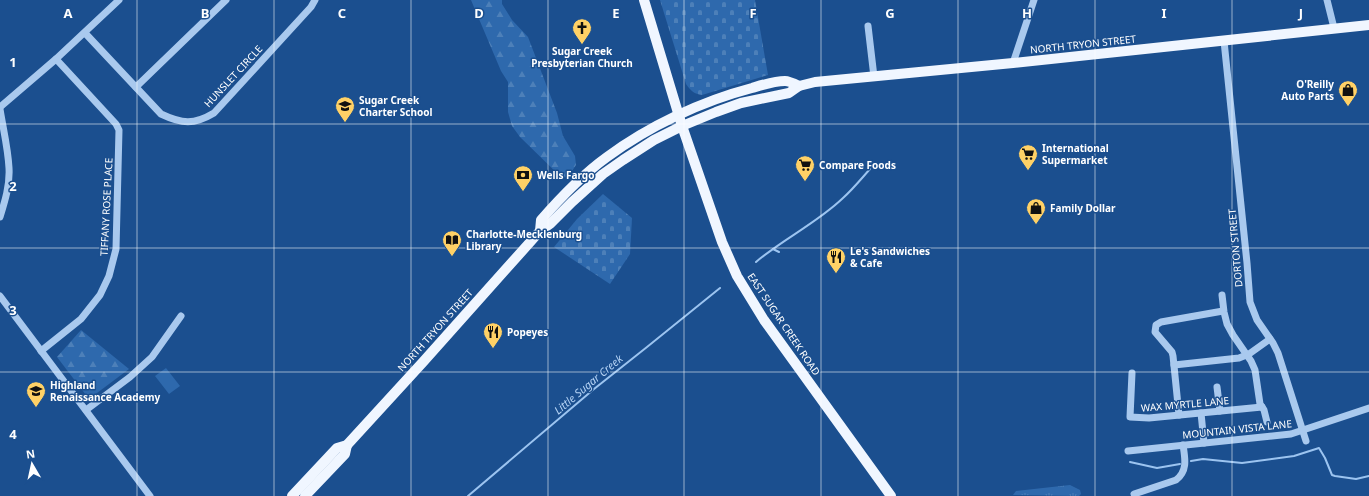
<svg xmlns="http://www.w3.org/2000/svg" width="1369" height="496" viewBox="0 0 1369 496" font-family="'Noto Sans',sans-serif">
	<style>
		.grass { fill: url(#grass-tufts) }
		.forest { fill: url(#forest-firs) }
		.cemetery { fill: url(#cemetery-stones) }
		.garden { fill: #2e69ad }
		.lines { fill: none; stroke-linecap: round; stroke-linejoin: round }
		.stream { stroke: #9cc4f0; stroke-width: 2 }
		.minor { stroke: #a9c9ee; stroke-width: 7 }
		.major { stroke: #f0f6ff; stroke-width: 10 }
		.grid { fill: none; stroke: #fff; stroke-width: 1; stroke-opacity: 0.55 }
		.labels { text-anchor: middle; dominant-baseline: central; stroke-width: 3; stroke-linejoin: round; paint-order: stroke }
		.street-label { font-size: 10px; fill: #fff; stroke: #1b4f8f }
		.poi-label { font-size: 10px; font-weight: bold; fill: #fff; stroke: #1b4f8f; text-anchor: start }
		.water-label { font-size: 11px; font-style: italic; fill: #b5d3f5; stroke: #1b4f8f }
		.grid-label { font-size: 13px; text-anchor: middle; font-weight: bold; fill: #fff; stroke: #1b4f8f; stroke-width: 3; stroke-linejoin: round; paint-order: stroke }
	</style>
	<defs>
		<pattern id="grass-tufts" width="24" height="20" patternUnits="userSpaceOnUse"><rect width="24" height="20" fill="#2e69ad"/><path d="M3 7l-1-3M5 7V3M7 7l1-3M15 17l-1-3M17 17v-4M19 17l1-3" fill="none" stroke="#4d80b9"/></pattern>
		<pattern id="forest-firs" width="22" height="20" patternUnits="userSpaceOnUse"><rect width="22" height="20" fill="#2e69ad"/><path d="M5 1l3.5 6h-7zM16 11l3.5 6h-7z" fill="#4d80b9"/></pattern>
		<pattern id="cemetery-stones" width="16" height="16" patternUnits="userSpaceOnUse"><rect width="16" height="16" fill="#2e69ad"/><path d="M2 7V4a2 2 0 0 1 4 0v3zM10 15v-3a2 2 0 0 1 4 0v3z" fill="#4d80b9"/></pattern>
	</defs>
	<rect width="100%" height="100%" fill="#1b4f8f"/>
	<path class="grass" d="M1070 485 1080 490 1081 494 1079 496 1013 495 1016 491Z"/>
	<g class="forest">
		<path d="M471 0H502V4L512 20 528 37 557 113 563 136 575 156 576 165 568 177 562 178 520 137 512 126 508 112V82L501 71Z"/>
		<path d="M81 330 129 369 89 399 57 357Z"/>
	</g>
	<g class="cemetery">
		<path d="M660 0H755L768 75 702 95C694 94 691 91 686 84Z"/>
		<path d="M603 194 632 218 630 254 610 284 554 247 577 219Z"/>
	</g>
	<path class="garden" d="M166 368 180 386 169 394 155 376Z"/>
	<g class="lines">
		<g class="stream">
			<path d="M773 249 779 252"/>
			<path d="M756 262C783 239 817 223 843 198 853 189 861 179 870 169"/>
			<path d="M1191 461 1203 459 1242 463 1294 456 1319 448 1325 458 1332 475 1335 476 1356 479 1369 476"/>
			<path d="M1130 462 1157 468 1180 464"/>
			<path d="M468 496 594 389 647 347 720 288"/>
		</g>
		<g class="minor">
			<path d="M1327 0 1334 28"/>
			<path d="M868 26 874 77"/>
			<path d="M85 33 161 114C182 124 194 125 214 113L311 7 315 0"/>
			<path d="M1224 41 1247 263 1250 302 1257 320 1273 343 1278 353 1306 441"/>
			<path d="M1013 63 1034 0"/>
			<path d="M136 87 226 0"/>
			<path d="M0 107 56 59 119 0"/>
			<path d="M0 109C3 128 8 148 9 168 10 185 5 201 0 217"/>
			<path d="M1222 295 1224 312 1227 324 1233 335 1251 361 1255 370 1260 404 1264 410 1267 422"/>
			<path d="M0 296 150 496"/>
			<path d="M41 351 81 319 100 295 109 276 116 249 119 130 116 124 56 59"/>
			<path d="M1174 365 1239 358 1249 354 1270 339"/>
			<path d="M1132 373 1130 417 1149 418 1262 407"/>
			<path d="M1217 387 1220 411"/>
			<path d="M86 410 130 377 152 357 181 316"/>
			<path d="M1201 413 1204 443"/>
			<path d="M1179 415 1173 356 1172 352 1155 332 1156 325 1161 322 1223 311"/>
			<path d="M1128 451 1291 434 1369 408"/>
			<path d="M1134 494 1176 480C1188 471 1185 458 1183 445"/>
		</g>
		<g class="major">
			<path d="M644 0 682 126 722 242 737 276 764 320 891 496"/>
			<path d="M540 231 541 220C561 197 582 175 607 157 649 126 702 101 752 88 762 85 774 81 785 81 789 81 795 84 799 86"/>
			<path d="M292 496 337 448 347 445 423 362 540 231 550 224 572 202 603 174 623 160 654 140 682 126 716 112 741 103 789 93 799 86 815 82 1013 63 1369 25"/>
			<path d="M305 496 345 454 347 445"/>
		</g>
	</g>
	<path class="grid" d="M137 0V496M274 0V496M411 0V496M548 0V496M684 0V496M821 0V496M958 0V496M1095 0V496M1232 0V496M0 124H1369M0 248H1369M0 372H1369"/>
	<defs>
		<g id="church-pin" transform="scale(1)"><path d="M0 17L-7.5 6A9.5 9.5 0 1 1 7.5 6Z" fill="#ffd166" stroke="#1b4f8f"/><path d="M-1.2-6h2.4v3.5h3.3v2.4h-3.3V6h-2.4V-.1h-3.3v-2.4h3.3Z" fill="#111"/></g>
		<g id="shop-pin" transform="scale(1)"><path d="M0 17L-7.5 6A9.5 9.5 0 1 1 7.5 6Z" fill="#ffd166" stroke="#1b4f8f"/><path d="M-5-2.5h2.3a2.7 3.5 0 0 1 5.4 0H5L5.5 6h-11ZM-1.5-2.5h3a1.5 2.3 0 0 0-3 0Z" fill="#111"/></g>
		<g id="school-pin" transform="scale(1)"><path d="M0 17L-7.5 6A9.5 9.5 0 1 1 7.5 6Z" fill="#ffd166" stroke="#1b4f8f"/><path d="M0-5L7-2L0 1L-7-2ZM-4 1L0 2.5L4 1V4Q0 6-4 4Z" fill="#111"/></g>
		<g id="supermarket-pin" transform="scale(1)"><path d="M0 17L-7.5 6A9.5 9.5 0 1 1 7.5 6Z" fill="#ffd166" stroke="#1b4f8f"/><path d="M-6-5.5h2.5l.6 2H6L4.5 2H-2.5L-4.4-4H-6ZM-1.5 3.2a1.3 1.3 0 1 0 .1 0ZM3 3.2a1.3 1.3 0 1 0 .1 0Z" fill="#111"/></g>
		<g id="bank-pin" transform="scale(1)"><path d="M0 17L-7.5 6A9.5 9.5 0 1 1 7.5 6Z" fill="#ffd166" stroke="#1b4f8f"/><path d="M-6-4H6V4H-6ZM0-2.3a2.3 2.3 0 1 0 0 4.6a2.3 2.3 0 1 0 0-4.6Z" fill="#111"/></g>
		<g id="library-pin" transform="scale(1)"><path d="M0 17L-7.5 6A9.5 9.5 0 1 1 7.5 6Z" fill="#ffd166" stroke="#1b4f8f"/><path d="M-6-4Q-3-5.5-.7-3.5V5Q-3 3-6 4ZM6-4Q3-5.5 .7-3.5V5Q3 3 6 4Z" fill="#111"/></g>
		<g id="restaurant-pin" transform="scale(1)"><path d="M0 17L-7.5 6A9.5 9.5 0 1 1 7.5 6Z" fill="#ffd166" stroke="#1b4f8f"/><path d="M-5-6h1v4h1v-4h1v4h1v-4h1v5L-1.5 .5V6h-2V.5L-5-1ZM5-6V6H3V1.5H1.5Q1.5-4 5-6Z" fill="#111"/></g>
	</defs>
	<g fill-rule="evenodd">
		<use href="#church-pin" x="582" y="28"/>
		<use href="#shop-pin" x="1348" y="90"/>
		<use href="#school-pin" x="345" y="106"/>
		<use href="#supermarket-pin" x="1028" y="154"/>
		<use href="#supermarket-pin" x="805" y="165"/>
		<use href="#bank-pin" x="523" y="175"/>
		<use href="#shop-pin" x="1036" y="208"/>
		<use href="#library-pin" x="452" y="240"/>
		<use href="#restaurant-pin" x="836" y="257"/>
		<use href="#restaurant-pin" x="493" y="332"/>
		<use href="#school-pin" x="36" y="391"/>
	</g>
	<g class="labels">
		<g class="street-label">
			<text transform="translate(1083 44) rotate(-6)">NORTH TRYON STREET</text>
			<text transform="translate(233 76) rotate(-47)">HUNSLET CIRCLE</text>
			<text transform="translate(106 207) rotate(-87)">TIFFANY ROSE PLACE</text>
			<text transform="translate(1235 248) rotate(-95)">DORTON STREET</text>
			<text transform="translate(784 324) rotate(56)">EAST SUGAR CREEK ROAD</text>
			<text transform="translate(435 330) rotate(-48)">NORTH TRYON STREET</text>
			<text transform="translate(1185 404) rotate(-5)">WAX MYRTLE LANE</text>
			<text transform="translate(1237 429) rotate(-6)">MOUNTAIN VISTA LANE</text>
		</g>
		<g class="poi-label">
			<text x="582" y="51" text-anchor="middle">Sugar Creek<tspan x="582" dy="12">Presbyterian Church</tspan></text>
			<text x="1334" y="84" text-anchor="end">O'Reilly<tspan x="1334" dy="12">Auto Parts</tspan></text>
			<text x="359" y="100">Sugar Creek<tspan x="359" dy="12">Charter School</tspan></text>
			<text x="1042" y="148">International<tspan x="1042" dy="12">Supermarket</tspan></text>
			<text x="819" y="165">Compare Foods</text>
			<text x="537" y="175">Wells Fargo</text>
			<text x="1050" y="208">Family Dollar</text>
			<text x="466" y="234">Charlotte-Mecklenburg<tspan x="466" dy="12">Library</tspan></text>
			<text x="850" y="251">Le's Sandwiches<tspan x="850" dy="12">&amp; Cafe</tspan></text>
			<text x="507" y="332">Popeyes</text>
			<text x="50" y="385">Highland<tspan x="50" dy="12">Renaissance Academy</tspan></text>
		</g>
		<g class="water-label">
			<text transform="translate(588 384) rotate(-40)">Little Sugar Creek</text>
		</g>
	</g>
	<g class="grid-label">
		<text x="68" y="18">A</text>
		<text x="205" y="18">B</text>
		<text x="342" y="18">C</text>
		<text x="479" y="18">D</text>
		<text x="616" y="18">E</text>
		<text x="753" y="18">F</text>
		<text x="890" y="18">G</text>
		<text x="1027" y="18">H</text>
		<text x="1164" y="18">I</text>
		<text x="1301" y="18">J</text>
		<text x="13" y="67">1</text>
		<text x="13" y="191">2</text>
		<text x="13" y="315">3</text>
		<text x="13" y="439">4</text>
	</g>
	<g transform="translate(32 464) rotate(351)" stroke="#1b4f8f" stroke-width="3" paint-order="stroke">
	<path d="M0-3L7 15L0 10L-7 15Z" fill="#ffffff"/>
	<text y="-6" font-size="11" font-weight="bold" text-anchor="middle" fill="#ffffff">N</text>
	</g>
</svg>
